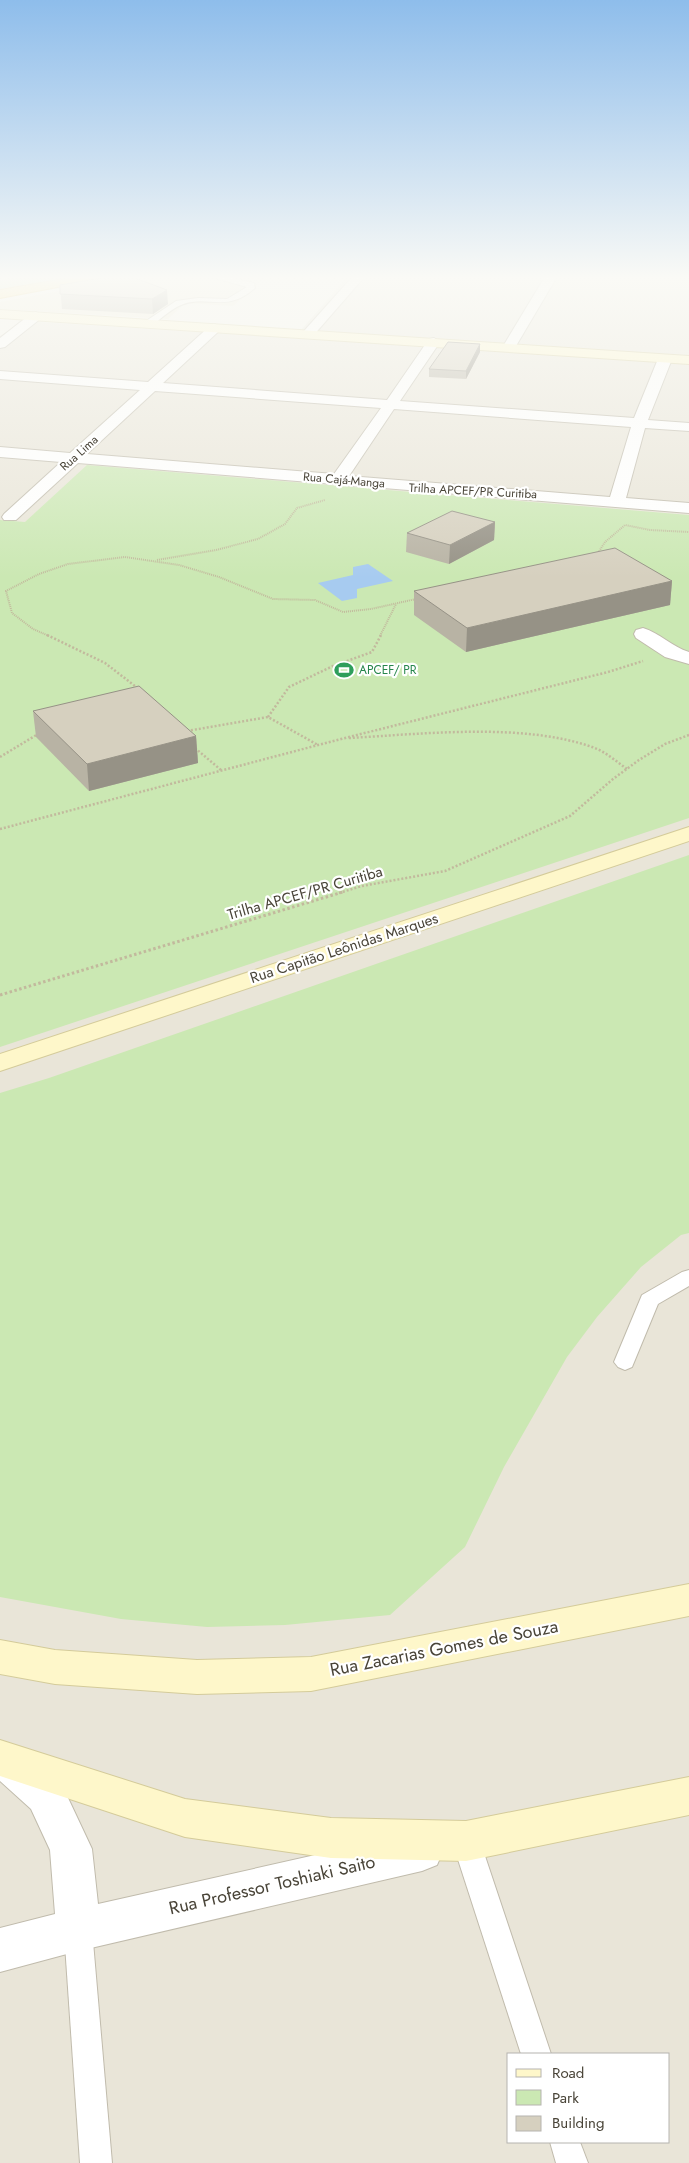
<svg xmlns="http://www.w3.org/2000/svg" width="689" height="2163" viewBox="0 0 689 2163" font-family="Jost,sans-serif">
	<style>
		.residential { fill: #e9e5d8; fill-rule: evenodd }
		.education { fill: #eee9d4 }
		.green { fill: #cbe8b3 }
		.water { fill: #a7cbf0 }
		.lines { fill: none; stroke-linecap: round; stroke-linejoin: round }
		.lane-casing { stroke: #c0bbac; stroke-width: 2 }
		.street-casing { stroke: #c0bbac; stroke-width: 2 }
		.secondary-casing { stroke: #d4cb9a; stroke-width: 2 }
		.highway-casing { stroke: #ddb33b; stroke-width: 2 }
		.path-far2 { stroke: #c2b99d; stroke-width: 2; stroke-dasharray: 1 1; stroke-linecap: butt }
		.path-far1 { stroke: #c2b99d; stroke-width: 2.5; stroke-dasharray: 2 2; stroke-linecap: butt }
		.path { stroke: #c2b99d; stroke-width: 3; stroke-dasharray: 2.5 2.5; stroke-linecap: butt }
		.lane { fill: #fff; fill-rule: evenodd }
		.street { fill: #fff; fill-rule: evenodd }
		.secondary { fill: #fef7ca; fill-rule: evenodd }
		.highway { fill: #fddc6d; fill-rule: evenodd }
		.wall { fill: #b8b3a4 }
		.shaded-wall { fill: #969286 }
		.building { fill: #d6d0bf; stroke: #969286 }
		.labels { text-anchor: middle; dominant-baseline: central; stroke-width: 4.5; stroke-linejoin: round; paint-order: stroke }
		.far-street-label { font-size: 12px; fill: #494438; stroke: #fff }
		.far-leisure-label { font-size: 12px; fill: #27864d; stroke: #fff; text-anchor: start }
		.street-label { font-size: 15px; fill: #494438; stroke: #fff }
		.near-street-label { font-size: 18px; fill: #494438; stroke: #fff }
	</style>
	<rect width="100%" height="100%" fill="#f5f3ea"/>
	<path class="residential" d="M349 275H689V2163H0V336L23 321 294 338ZM508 2054H668V2142H508Z"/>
	<path class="education" d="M145 275H268L233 306 185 303 168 319 0 309V302Z"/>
	<g class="green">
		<path d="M34 275H82L0 289V280Z"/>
		<path d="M87 465 689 515V818L0 1047V520L25 522Z"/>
		<path d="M689 855V1233L681 1235 641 1267 597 1317 567 1357 504 1467 465 1547 390 1615 285 1625 207 1627 121 1619 0 1597V1093L49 1078Z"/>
	</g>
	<path class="water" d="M368 564 393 581 357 589V598L342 601 318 583 353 575V567Z"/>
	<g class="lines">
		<g class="lane-casing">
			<g id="lane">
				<path d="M204 275H219L254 283 255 288C226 314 208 294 181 305 171 309 161 319 152 325H146V321L176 301 198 298 227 299 247 287Z"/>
				<path d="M689 1270V1286L658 1304 632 1367 625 1370 618 1367 614 1362 642 1295 682 1272Z"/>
				<path d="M466 1828 476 1832 480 1841 551 2054H521L452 1841 456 1832Z"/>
				<path d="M78 1916 88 1920 92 1930 112 2163H80L64 1930 68 1920Z"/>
				<path d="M550 2142H580L588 2163H556Z"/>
			</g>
		</g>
		<g class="street-casing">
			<g id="street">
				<path d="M354 275H366L312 337H304L302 334 304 331Z"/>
				<path d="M546 275H558L513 351H503L502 348Z"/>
				<path d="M36 312 42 316 40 319 5 347 0 348V338L32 313Z"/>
				<path d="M215 324 221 328 219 331 163 383 387 400 429 339 434 338 440 342 400 401 634 418 658 359 660 356H670L672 359 648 420 689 423V431L645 428 626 498 689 503V513L78 463 16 520H4L2 517 4 514 61 462 0 457V447L70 453 140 390 0 379V371L148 382 211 325ZM155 391 381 408 334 474 87 454ZM394 409 631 427 610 497 349 476Z"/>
				<path d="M643 628C660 633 672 647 689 652V664L665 657 636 638 634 634 636 630Z"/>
				<path d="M9 1745 23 1750 61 1783 92 1849 98 1904 422 1831 437 1837 443 1851 437 1865 422 1871 78 1951 0 1972V1928L55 1914 50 1850 31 1809 0 1781V1748Z"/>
			</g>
		</g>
		<g class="secondary-casing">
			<g id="secondary">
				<path d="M0 310 689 356V364L0 318Z"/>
				<path d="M689 827V841L0 1071V1054Z"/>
				<path d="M689 1584V1616L311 1691 197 1694 55 1684 0 1674V1640L55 1650 197 1660 311 1657Z"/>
				<path d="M0 1740 185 1799 331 1818 466 1821 689 1777V1815L466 1861 331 1858 185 1837 0 1776Z"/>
			</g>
		</g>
		<g class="highway-casing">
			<path id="highway" d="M87 275H111L105 278 0 298V290Z"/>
		</g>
		<g class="path-far2">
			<path d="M598 553 605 542 625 525 650 530 689 532"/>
			<path d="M157 560 216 550 258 539 285 524 297 508 325 500"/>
			<path d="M49 636 33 629 12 613 6 591 39 574 68 564 125 557 179 565 219 577 273 599 315 600 343 612 371 609 416 599"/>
			<path d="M380 636 396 604"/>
		</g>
		<g class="path-far1">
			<path d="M47 635 105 663 135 686 136 691"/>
			<path d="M268 717 289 687 333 666 372 652 381 635"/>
			<path d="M187 731 268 717 318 745"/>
			<path d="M349 738C424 734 524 722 595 748 607 753 617 762 627 769"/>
			<path d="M195 748 221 770"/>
			<path d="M0 757 38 734"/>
			<path d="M0 829 341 739 608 672 643 661"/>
			<path d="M339 893 362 886 445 871 570 816 613 779 639 760 665 744 689 735"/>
		</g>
		<path class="path" d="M0 995 343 892"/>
		<use href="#lane" class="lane"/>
		<use href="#street" class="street"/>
		<use href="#secondary" class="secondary"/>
		<use href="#highway" class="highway"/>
	</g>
	<g class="wall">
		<path d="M119 275 168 304 153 314 62 309 60 285Z"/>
		<path d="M480 352 466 379 429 377V369Z"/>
		<path d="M495 522 494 540 449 564 406 552 407 533Z"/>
		<path d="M672 581 670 605 466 652 414 615V591Z"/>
		<path d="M33 711 196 736 198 763 89 791 36 737Z"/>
	</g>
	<g class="shaded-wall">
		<path d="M167 290 168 304 153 314 152 299Z"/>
		<path d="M480 344V352L466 379V371Z"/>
		<path d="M495 522 494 540 449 564 450 545Z"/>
		<path d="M672 581 670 605 466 652 467 628Z"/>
		<path d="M196 736 198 763 89 791 87 764Z"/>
	</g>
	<g class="building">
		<path d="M119 275H127L167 290 152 299 60 294V285Z"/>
		<path d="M448 342 480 344 466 371 429 369Z"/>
		<path d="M452 511 495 522 450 545 407 533Z"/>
		<path d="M615 548 672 581 467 628 414 591Z"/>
		<path d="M139 686 196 736 87 764 33 711Z"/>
	</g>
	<linearGradient id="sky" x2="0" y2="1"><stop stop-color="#8ebdeb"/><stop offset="0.48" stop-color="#fafaf6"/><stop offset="1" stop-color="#fafaf6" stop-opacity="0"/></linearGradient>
	<rect width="689" height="578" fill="url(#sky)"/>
	<defs>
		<g id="stadium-bare" transform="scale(1.5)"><path d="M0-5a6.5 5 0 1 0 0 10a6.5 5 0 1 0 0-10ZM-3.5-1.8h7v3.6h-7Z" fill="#2e9e5b" stroke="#fff" stroke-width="2.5" paint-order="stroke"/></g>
	</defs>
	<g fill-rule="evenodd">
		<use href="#stadium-bare" x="344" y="670"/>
	</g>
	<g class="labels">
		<g class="far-street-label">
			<text transform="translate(79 453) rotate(-42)">Rua Lima</text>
			<text transform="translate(344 480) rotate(5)">Rua Cajá-Manga</text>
			<text transform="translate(473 491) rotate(3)">Trilha APCEF/PR Curitiba</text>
		</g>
		<g class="far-leisure-label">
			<text x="359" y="670">APCEF/ PR</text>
		</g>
		<g class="street-label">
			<text transform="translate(305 893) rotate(-16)">Trilha APCEF/PR Curitiba</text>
			<text transform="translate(344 948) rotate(-18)">Rua Capitão Leônidas Marques</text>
		</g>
		<g class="near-street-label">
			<text transform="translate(444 1648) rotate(-11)">Rua Zacarias Gomes de Souza</text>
			<text transform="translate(272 1885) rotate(-13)">Rua Professor Toshiaki Saito</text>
		</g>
	</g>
	<rect x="507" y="2053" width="162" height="90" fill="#ffffff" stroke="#b6b4af"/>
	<rect x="516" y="2069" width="25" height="8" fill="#fef7ca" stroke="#b6b4af"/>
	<text x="552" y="2078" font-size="15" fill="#494438">Road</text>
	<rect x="516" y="2090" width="25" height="15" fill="#cbe8b3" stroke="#b6b4af"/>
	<text x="552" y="2103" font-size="15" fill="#494438">Park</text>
	<rect x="516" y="2116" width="25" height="15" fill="#d6d0bf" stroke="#b6b4af"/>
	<text x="552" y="2128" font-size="15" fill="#494438">Building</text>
</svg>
